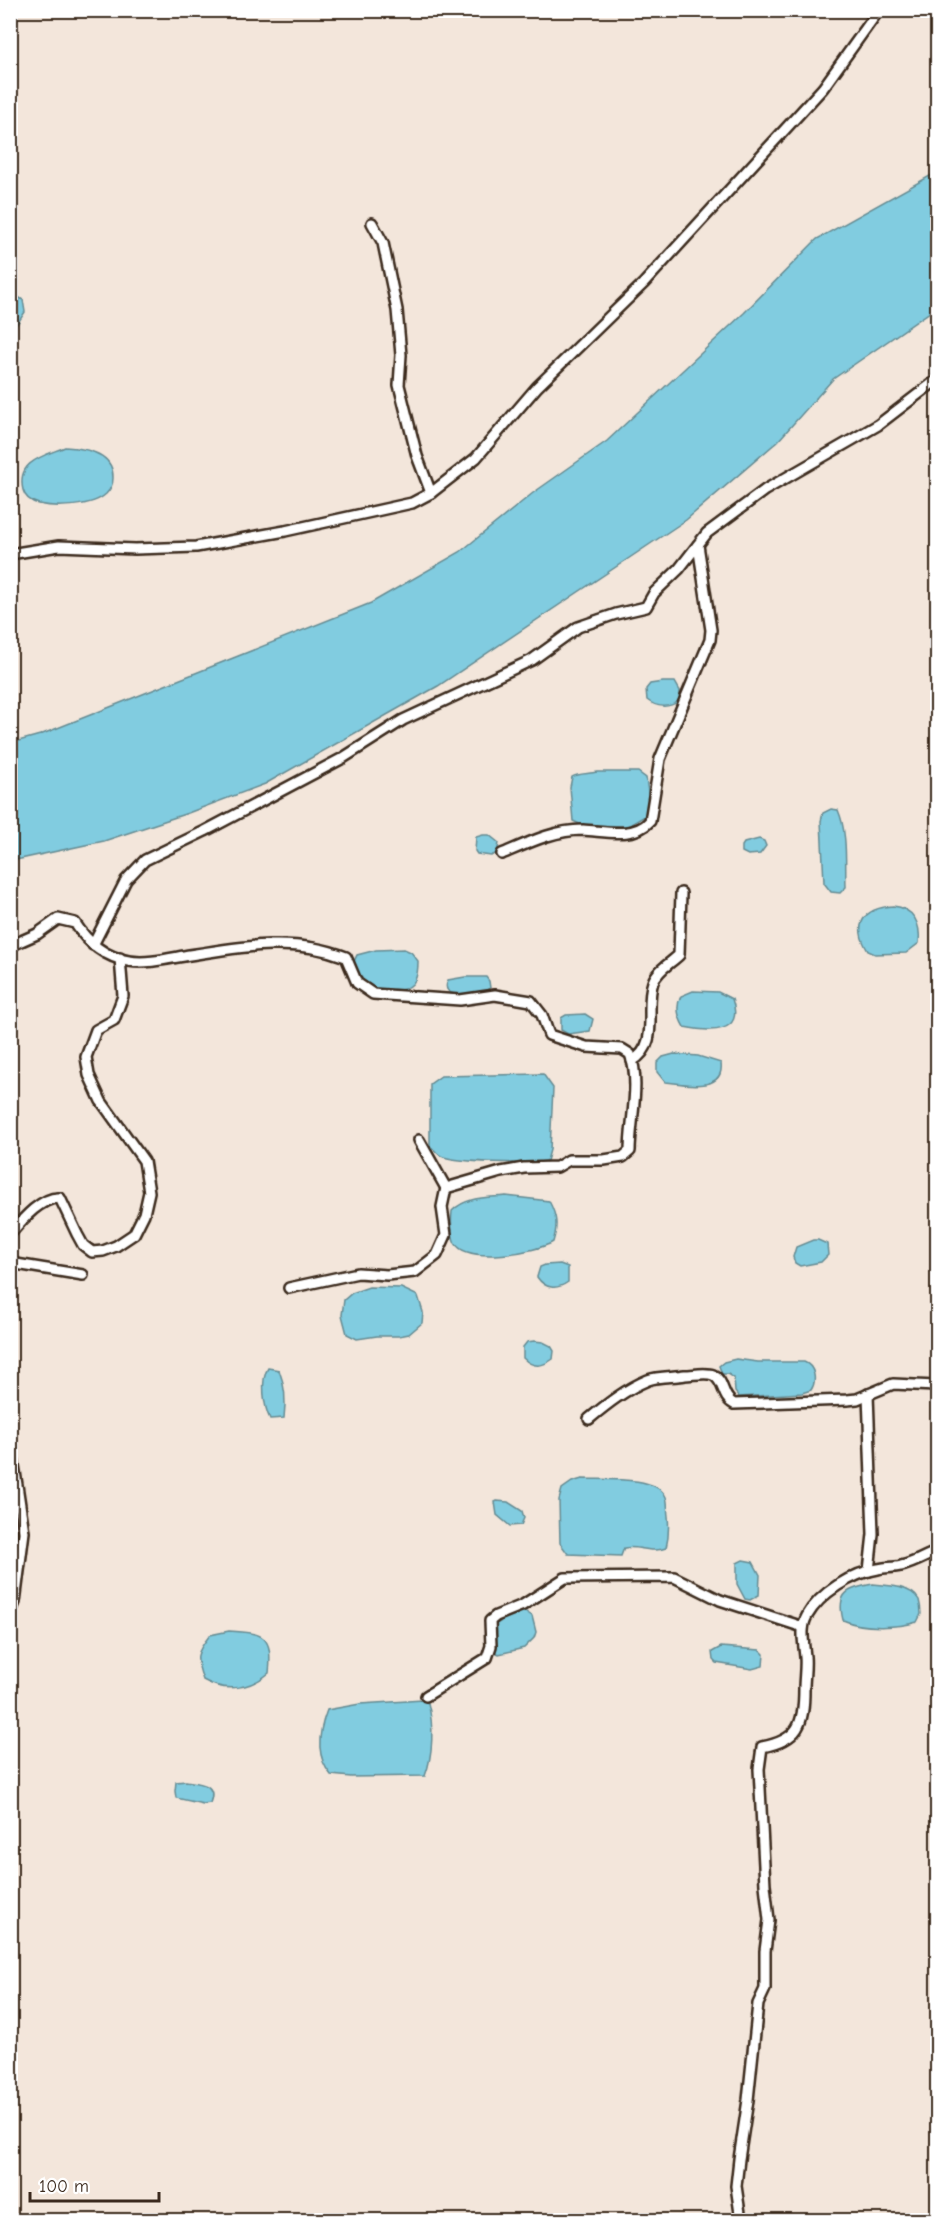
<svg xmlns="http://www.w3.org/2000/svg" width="948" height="2231" viewBox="0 0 948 2231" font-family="'Comic Neue',sans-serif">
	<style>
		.water { fill: #81cce0; stroke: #658b92; stroke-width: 1.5 }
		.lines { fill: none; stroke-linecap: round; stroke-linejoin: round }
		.minor-casing { stroke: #3b2a1e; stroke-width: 14 }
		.minor { stroke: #fff; stroke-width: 9 }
	</style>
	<rect width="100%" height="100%" fill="#f3e6db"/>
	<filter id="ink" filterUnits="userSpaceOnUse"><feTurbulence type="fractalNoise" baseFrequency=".0167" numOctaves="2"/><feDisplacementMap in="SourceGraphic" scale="12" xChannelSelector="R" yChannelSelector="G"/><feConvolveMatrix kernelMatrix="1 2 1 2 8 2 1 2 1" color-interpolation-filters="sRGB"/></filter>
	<g filter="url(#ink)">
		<g class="water">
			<path d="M937 172V307L833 379 778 441 686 520 438 686 265 784 188 813 104 841 11 861V743L40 735 371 603 460 552 533 493 607 441 744 313 817 239Z"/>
			<path d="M11 295H15L23 300 25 312 17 324 11 330Z"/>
			<path d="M65 447C84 448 114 453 113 478 113 484 110 490 106 494 92 507 56 508 39 504 31 502 25 498 23 490 16 461 44 456 65 447Z"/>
			<path d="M663 682H675L680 691 679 701C669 708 657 708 647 700L646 689 650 684Z"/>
			<path d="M597 772H638L646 778 649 800 645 816 628 826 582 825 573 821 570 787 572 777C578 773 589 774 597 772Z"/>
			<path d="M831 809 838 810C848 833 845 863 846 887L840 893 831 892 824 883 821 821 823 813Z"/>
			<path d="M483 835H489L499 843 497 853 491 856 477 854 475 851 476 837Z"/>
			<path d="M759 839 764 841 766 846 760 854 748 855 742 852V846L744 843Z"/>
			<path d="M893 906C914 908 921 924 919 943L906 953 875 954 868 951C852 925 863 908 893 906Z"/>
			<path d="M404 949 411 952 418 961C418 967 418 974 415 980 405 1003 337 987 357 955L376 950Z"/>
			<path d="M465 977H486L489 981 490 988 486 993C476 994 438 1001 448 980Z"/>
			<path d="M693 991 718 992 732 999C745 1035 709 1032 684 1027 678 1017 675 1007 681 996Z"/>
			<path d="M585 1014 593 1019 590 1031 568 1034 561 1030V1018L566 1015Z"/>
			<path d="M674 1054 698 1056 721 1063C725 1093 684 1084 665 1082L657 1072V1063L663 1057Z"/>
			<path d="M543 1074 553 1088 550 1150 547 1161C528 1164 458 1163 441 1156 437 1154 434 1149 430 1146V1084L441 1076Z"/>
			<path d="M506 1196 549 1201C557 1216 558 1226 553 1242 537 1252 467 1265 455 1243 451 1235 451 1220 452 1211 467 1196 487 1198 506 1196Z"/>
			<path d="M813 1240H818L827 1244 828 1255 821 1262 800 1266 795 1263 793 1257 796 1247Z"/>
			<path d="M560 1264 568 1267V1282C557 1290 545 1289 537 1277L540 1267 545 1265Z"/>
			<path d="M369 1287 401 1288 418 1296 423 1312 422 1323 409 1334 399 1336H377L357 1339 347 1334 342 1315 344 1300 352 1293Z"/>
			<path d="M534 1341 543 1342 551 1346 554 1351 553 1359C542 1367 533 1368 523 1358V1347L527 1342Z"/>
			<path d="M736 1359 758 1362H804C815 1366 817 1381 811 1390L802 1393 739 1397 735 1392 734 1378 728 1374H722L719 1366 724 1362Z"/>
			<path d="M268 1368 279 1370C285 1385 286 1403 284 1418L270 1419C264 1407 260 1380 268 1368Z"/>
			<path d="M582 1479C603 1480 656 1475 666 1497 668 1502 667 1510 668 1516 669 1527 669 1537 666 1548 651 1554 638 1545 624 1548L621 1556 568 1554 560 1543 559 1500 562 1489 572 1482Z"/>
			<path d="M497 1501 508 1502 522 1511 524 1518 521 1525 510 1526 497 1515 495 1502Z"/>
			<path d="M743 1560 753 1562 760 1575 759 1595 750 1600 745 1599 737 1584V1563Z"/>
			<path d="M873 1584C886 1585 912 1586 919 1600 920 1604 921 1610 921 1614L917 1622C898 1628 862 1629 843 1620 836 1592 848 1589 873 1584Z"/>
			<path d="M526 1612 532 1616 536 1632 534 1638 524 1648 499 1654 495 1652 494 1625 500 1622 501 1618 513 1613Z"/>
			<path d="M229 1631C264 1633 273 1635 269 1673 250 1689 226 1693 203 1680 195 1657 195 1654 210 1635Z"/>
			<path d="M721 1647 760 1650 764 1654 763 1666 752 1669 716 1663 713 1660 712 1652Z"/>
			<path d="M423 1700 428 1703C434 1725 433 1755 425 1776L351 1777 331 1775C315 1756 318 1733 327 1710L360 1704Z"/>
			<path d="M186 1781C200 1783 218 1784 210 1803L203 1804 176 1798 175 1791 176 1782Z"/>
		</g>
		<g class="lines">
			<g class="minor-casing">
				<g id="minor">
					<path d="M372 223 383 243 397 310 401 355 399 385 417 456 431 493"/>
					<path d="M10 554 59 546 135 549 196 547 285 531 412 503 431 493 476 458 537 387 644 283 823 88 879 10"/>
					<path d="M502 854C528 843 554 830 583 830 605 831 634 839 650 821L660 759 710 640 711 630 698 545"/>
					<path d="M93 945 126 880 145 860 205 831 343 758 403 720 532 660 578 627 616 614 646 607 654 593 679 569 707 533 765 490 878 425 938 379"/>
					<path d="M10 946 37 934 58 919 75 923C87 942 106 958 129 961 146 964 167 959 184 956 238 947 293 936 346 957L357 983 373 994 460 1000 495 995 531 1001 542 1015 549 1035 586 1047 622 1049 630 1054C641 1081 630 1122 630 1151L623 1157 604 1160H569L557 1167 524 1168 501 1172 446 1188 442 1207 446 1235 437 1255 415 1272 387 1275 358 1273 289 1288"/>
					<path d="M632 1061C661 1045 644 1007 653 982 657 970 671 963 679 955L681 893"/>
					<path d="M419 1140 446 1188"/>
					<path d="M10 1234C22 1220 42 1196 60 1198L77 1234 83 1245 92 1252 103 1251 116 1246 134 1234 144 1214 149 1192 144 1161 101 1101 89 1075 86 1057 96 1030 114 1020 123 996 120 958"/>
					<path d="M10 1263 83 1275"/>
					<path d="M868 1394 873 1534 869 1571"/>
					<path d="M589 1419C607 1404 626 1389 648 1380 658 1376 674 1377 685 1375 693 1375 706 1372 713 1375 725 1381 721 1397 734 1404L847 1400 857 1399 893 1384 936 1386"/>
					<path d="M10 1438 24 1532 15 1602 10 1614"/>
					<path d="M426 1696 487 1658 491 1646 490 1621 496 1616 523 1605 565 1578 674 1577 720 1600 803 1627"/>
					<path d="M741 2220 736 2186 739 2159 748 2100 758 2004 765 1989V1951L769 1920 765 1885 759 1769 762 1747C799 1740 804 1724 804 1689 804 1678 806 1667 805 1657 804 1644 800 1628 807 1616 820 1593 852 1573 878 1569 885 1567 893 1568 901 1566 912 1564 924 1557 935 1552L938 1540"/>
				</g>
			</g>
			<use href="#minor" class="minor"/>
		</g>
	</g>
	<rect width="948" height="2231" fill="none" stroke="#fff" stroke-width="36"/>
	<rect x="18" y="18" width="912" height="2195" fill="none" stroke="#3b2a1e" stroke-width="2" filter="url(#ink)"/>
	<path d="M30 2192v9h129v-9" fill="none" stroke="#3b2a1e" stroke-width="3"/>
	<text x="39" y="2192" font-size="18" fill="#3b2a1e" stroke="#ffffff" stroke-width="4.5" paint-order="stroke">100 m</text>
</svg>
